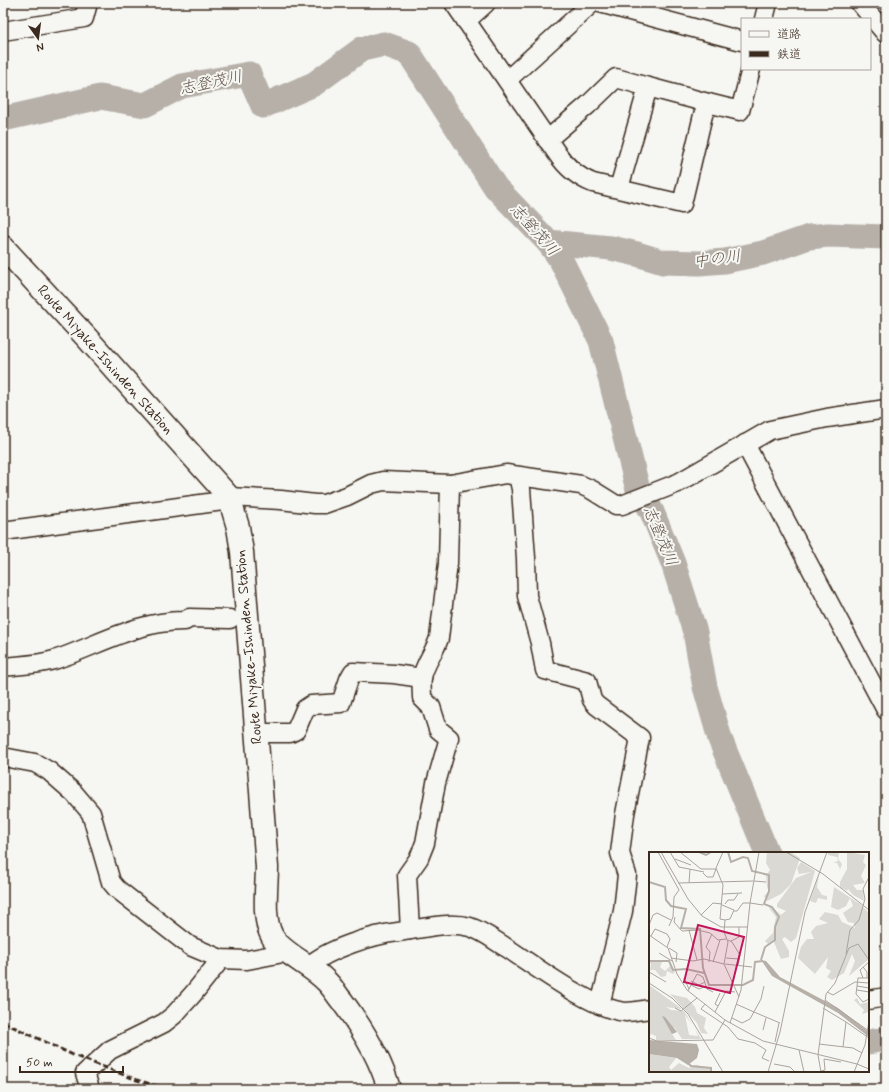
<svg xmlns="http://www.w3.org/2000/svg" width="889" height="1092" viewBox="0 0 889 1092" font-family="Mynerve,'Klee One',sans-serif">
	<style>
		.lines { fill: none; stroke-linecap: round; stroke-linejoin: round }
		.river { stroke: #b6b0a9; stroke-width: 25 }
		.minor-casing { stroke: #3b2a1e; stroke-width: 21 }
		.major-casing { stroke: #3b2a1e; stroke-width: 25 }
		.minor { stroke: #f6f6f2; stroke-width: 18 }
		.major { stroke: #f6f6f2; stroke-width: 22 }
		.rail { stroke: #3b2a1e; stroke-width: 3; stroke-dasharray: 6 3; stroke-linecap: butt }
		.labels { text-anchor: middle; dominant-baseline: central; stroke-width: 4; stroke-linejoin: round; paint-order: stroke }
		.street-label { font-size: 15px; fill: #3b2a1e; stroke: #f6f6f2 }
		.water-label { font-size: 16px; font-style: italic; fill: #605248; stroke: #f6f6f2 }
		.inset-river { fill: none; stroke: #b6b0a9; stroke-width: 2 }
		.inset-road { fill: none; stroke: #aba49d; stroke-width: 1 }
		.view { fill: #c2185b; fill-opacity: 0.15; stroke: #c2185b; stroke-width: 2 }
		.inset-edge { fill: none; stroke: #3b2a1e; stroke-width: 2 }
	</style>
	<rect width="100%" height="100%" fill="#f6f6f2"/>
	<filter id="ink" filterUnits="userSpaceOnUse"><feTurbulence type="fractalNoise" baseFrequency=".025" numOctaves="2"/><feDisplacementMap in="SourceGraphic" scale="8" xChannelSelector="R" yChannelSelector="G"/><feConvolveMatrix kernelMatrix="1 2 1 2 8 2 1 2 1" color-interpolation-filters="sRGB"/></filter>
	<g filter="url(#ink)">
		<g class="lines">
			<g class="river">
				<path d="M3 119 100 97 145 105 182 86 249 74 263 106 314 84 362 49 384 44 409 53 496 188 548 242 561 260 601 341 637 486 652 512 673 563 695 632 705 687 720 739 767 853"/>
				<path d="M548 242 611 248 637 254 663 262 699 263 725 261 763 253 809 237 828 235 886 237"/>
				<path d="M868 1042 886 1039"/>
			</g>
			<g class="minor-casing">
				<g id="minor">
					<path d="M454 3 556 152C566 167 577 177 593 183L682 204 703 115 708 103 740 111 751 69"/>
					<path d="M600 3 742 41"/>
					<path d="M860 3 886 34"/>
					<path d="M764 19 768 3"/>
					<path d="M466 21 486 3"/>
					<path d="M3 31 84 18 88 3"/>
					<path d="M507 80 592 3"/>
					<path d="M648 87 708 103"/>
					<path d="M547 140 588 105 616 78 648 87 619 188"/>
					<path d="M745 444 886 710"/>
					<path d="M518 476 521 489 526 558 527 596 540 643 545 670 587 681 592 700 596 705 640 738 625 814 620 853 627 875 623 911 600 1005"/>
					<path d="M229 497 281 500 315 504H324L347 496 371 484 383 481 450 484 506 474 581 485 592 490 616 505H622L678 483 770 430 827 418 886 409"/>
					<path d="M3 531 230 500"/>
					<path d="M3 667C20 665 38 665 54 660 97 646 139 620 185 621L189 618 230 619"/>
					<path d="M256 733H290L296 730 305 709 311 705 341 703 349 679 353 672 394 674 422 678"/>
					<path d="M3 757 35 763 49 771 74 793 91 813 111 882 117 889 190 946 221 959 247 960 288 952"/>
					<path d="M410 930 407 875 419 858 425 843 436 783 449 738 438 729 431 707 422 698C422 691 421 685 422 678 424 664 435 652 439 638L448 563 450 484"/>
					<path d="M309 966C328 949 372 935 398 932 421 929 447 921 470 927 483 931 495 941 507 948 535 966 593 1010 626 1012 634 1012 642 1010 650 1009"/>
					<path d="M868 1000 886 997"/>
					<path d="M90 1089 85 1073 110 1050 164 1023 174 1015 193 994 221 959"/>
				</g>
			</g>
			<g class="major-casing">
				<path id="major" d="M3 247 87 338 229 497 238 527 242 552 267 867C267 887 262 918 272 936 280 952 311 965 325 980 332 986 336 994 342 1001 362 1028 380 1057 389 1089"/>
			</g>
			<use href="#minor" class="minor"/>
			<use href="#major" class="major"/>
			<path class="rail" d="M3 1022 73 1055 137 1080 167 1089"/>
		</g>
	</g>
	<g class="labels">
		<g class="street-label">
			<text transform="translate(105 360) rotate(48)">Route Miyake-Ishinden Station</text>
			<text transform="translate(249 647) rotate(-95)">Route Miyake-Ishinden Station</text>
		</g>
		<g class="water-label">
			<text transform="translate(211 83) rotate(-12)">志登茂川</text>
			<text transform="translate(534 230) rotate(48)">志登茂川</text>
			<text transform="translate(717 259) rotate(-7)">中の川</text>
			<text transform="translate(660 536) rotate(67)">志登茂川</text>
		</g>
	</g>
	<g transform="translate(649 852)">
		<rect width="220" height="220" fill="#f6f6f2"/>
		<path d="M118 0H141L151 6 142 32 132 42 118 49 115 44 120 39 118 35 117 23 121 18 117 11ZM179 0H190L189 7 193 12 189 23 191 17 188 11H184L189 9 188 5 179 3ZM198 0 216 3 214 10 217 13 212 24 216 31 204 33 208 38H214L215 49 204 43 199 37 198 39 191 35V30L198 17ZM152 10 166 19 147 86 142 90 136 85 133 87 140 99V105L132 107 124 88 119 92 116 89 124 81 127 65 120 56 122 54 132 63 137 59 128 55V52L147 26 162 20 150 22 148 16ZM170 23 168 35 173 43 178 44V48L169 46 167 51 161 49ZM185 35 211 52 220 61V107L200 124 206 109 203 102 195 121 183 128 178 125 182 119 177 116 179 105 166 122 149 106 152 95 158 87H165L162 80 167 74 179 71 170 67 176 60 189 63 193 70 206 76 205 71 199 70 194 61 204 54 201 46 197 54 189 58 182 55ZM7 108 13 110 11 115 16 119 21 114 26 120 24 122 18 119 17 124 12 125 6 118H1L2 112 0 109ZM0 133 33 157 17 155 22 158 35 159 52 187H33L25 175 23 182 27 188H7V184L2 182 0 185ZM36 163 45 175 49 184 40 183ZM21 142 38 146 46 155 48 161 57 166 55 176 59 182 52 181 48 171ZM208 146 211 152 220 150V160L213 162 215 158 205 148ZM0 202 27 206 20 215 22 218 30 211 40 216 47 213 63 217V220H0Z" fill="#dad9d3" fill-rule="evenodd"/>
		<path d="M112 108 117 109 131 125 189 156 220 180V185L189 161 123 124ZM13 164 16 165 28 180 23 182ZM0 188 48 192 50 198 48 206 39 213 28 206 0 202Z" fill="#b6b0a9"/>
		<path class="inset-river" d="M50 0 57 3 62 0M79 0 82 10 94 5 99 6 103 19 120 23V39L115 52 123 55 130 65 126 75V88L116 95 112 108M0 30 16 35 17 48 22 54 37 57 32 76 51 77 54 116 60 133H94L104 128 106 110 114 109M0 109H20L24 118 37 117 55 121M38 210 42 214 62 216V220"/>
		<path class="inset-road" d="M9 0 30 38 25 45 24 65 20 74M12 0 39 47 53 64 72 75H99M21 0 30 15 55 20M31 0 52 17H67L64 25H58L54 21M74 0 67 16 74 33 71 67 76 68 75 80 79 90 75 112 90 145M137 0 174 22 220 58M26 7 42 13M105 29 117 30M29 31 104 29M40 31 41 17M73 42 93 41M101 51 114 53M76 52 79 48H85L89 42M73 53 85 58 81 67 76 68M85 59H88L94 51H101M52 63 64 51 73 52M26 65 25 70 33 79 49 78 61 81 69 88 77 87M0 73 4 63 8 61 22 68M40 78 48 108M0 83 19 96 28 122 38 138 76 168M2 84 6 77 18 82 21 87 18 95M79 88 83 90 91 103 89 114M82 89 90 85V75M209 92 220 108M20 96 28 101 27 110M10 101 23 109M197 102 201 78 210 68 216 47 214 37 220 25M22 106 44 109 55 107 75 112M77 106 90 107M60 110 61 100 57 95 63 82M64 110 71 88M76 112 103 115M214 115 218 120V126M0 120 17 130M35 126 40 137M214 126 211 118 220 110M220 126H209L207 142 214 150 220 147M42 129 50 133 56 130M0 131 23 146 39 162 74 220M42 133 50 137 57 134M208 134 220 136M208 138 220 140M39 139 48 122 54 125 58 137 64 140M178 140 184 143 206 130 220 131M176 148 220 179M56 152 52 157 79 175 89 187 106 191 117 198 113 206 120 209M87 152 105 160M69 154 66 152 71 141M26 156 32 159 48 146M174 156 197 170 194 195M66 160 77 139 86 140M105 160 131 171M83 166 93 171 101 167 112 147 115 134M197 170 220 186M81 171 92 138 101 51 110 0M114 178 117 166M0 186 8 189 64 188 76 168 114 189 208 212 220 217M126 190 130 171M170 192 204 196 213 201M150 198 155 220M169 203 177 142 186 131 200 96 209 92M169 203 172 220M125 212 141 215 146 220M172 219 176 218 175 207 192 210M119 220 131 180 156 60 178 0M205 220 216 193 220 169"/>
		<path class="view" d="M49 73 95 85 81 141 35 130Z"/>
		<rect width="220" height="220" class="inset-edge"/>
	</g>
	<rect width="889" height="1092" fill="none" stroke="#f6f6f2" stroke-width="16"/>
	<rect x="8" y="8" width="873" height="1076" fill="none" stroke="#3b2a1e" stroke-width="1.5" filter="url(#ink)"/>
	<rect x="741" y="18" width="130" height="52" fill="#f6f6f2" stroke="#aba49d"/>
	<rect x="749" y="31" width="20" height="6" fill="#f6f6f2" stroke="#aba49d"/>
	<text x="777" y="38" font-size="12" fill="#3b2a1e">道路</text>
	<rect x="749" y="51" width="20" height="6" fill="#3b2a1e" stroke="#aba49d"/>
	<text x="777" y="58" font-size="12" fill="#3b2a1e">鉄道</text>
	<g transform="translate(38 38) rotate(166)" stroke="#f6f6f2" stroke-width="3" paint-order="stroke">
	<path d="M0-3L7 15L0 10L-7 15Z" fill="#3b2a1e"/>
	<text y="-6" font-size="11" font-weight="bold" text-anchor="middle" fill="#3b2a1e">N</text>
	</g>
	<path d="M20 1066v6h103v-6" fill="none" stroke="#3b2a1e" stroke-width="2"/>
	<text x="26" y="1066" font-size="12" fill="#3b2a1e" stroke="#f6f6f2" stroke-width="3" paint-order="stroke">50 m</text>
</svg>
